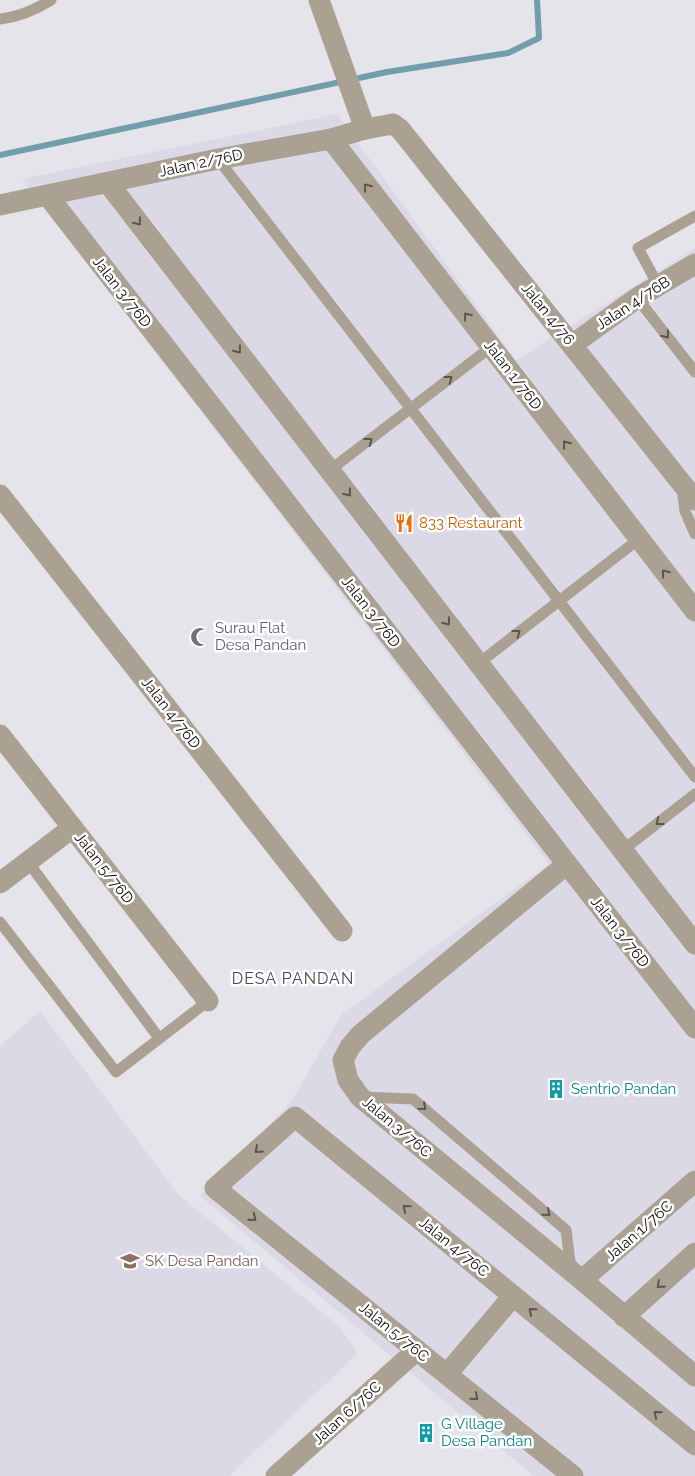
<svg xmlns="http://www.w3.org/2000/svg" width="695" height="1476" viewBox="0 0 695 1476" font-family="Raleway,sans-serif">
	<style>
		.built { fill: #dbd9e6 }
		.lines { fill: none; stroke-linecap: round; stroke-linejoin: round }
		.stream { stroke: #729eac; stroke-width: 6 }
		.service { stroke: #aba193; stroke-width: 11 }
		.minor { stroke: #aba193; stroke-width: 21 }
		.oneway { stroke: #5c5650 }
		.labels { text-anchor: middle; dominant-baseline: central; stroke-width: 5; stroke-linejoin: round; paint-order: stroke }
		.street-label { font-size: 15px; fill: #0c0c0e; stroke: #fff }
		.food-label { font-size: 15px; fill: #c56008; stroke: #fff; text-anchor: start }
		.worship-label { font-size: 15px; fill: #5b616d; stroke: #fff; text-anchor: start }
		.culture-label { font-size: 15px; fill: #0d838f; stroke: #fff; text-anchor: start }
		.education-label { font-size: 15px; fill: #785e54; stroke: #fff; text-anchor: start }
		.neighbourhood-label { font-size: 16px; letter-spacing: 1px; fill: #48484c; stroke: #fff }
	</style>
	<rect width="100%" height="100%" fill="#e5e4ea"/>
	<g class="built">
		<path d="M337 114 516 360 695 248V1476H534L200 1196 290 1103 342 1014 549 864 22 179Z"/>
		<path d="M40 1011 179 1195 340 1327 358 1353 229 1476H0V1046Z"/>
	</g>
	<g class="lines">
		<path class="stream" d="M0 155 387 72 508 53 539 38 537 0"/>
		<g class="service">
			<path d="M0 19C19 17 35 10 51 0"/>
			<path d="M218 159 695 777"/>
			<path d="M658 285 638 248 695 216"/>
			<path d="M637 298 695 372"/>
			<path d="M330 470 491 347"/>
			<path d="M682 488 685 511 695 534"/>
			<path d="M479 663 639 539"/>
			<path d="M623 850 695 794"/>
			<path d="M28 862 159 1038"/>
			<path d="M0 922 116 1072 208 1001"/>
			<path d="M362 1097 413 1099 566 1230 571 1270"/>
		</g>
		<g class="minor">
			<path d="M319 0 365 129"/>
			<path d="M331 139 695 611"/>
			<path d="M108 183 695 944"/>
			<path d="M48 196 567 864 695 1028"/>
			<path d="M0 205 218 159 331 139 365 129 393 124 400 129 695 500"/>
			<path d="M572 345 637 298 695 264"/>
			<path d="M0 495 342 931"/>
			<path d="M0 735 208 1001"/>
			<path d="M567 864 360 1035 350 1047 343 1060 348 1080 360 1097 582 1280 695 1376"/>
			<path d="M0 883 72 828"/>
			<path d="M582 1280 695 1181"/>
			<path d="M624 1317 695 1253"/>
			<path d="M447 1374 513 1296"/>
			<path d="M276 1476 417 1350"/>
			<path d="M573 1476 215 1188 295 1117 695 1445"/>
		</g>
	</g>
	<defs><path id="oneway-chevron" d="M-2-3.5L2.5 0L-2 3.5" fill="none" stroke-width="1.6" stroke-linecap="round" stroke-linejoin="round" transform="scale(1.25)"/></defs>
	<g class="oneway">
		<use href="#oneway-chevron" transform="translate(367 187) rotate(-128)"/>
		<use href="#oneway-chevron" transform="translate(138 222) rotate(52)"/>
		<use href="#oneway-chevron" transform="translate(467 316) rotate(-128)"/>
		<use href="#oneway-chevron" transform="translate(666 335) rotate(52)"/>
		<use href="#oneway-chevron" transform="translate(238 350) rotate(52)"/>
		<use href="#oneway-chevron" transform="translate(449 379) rotate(-37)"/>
		<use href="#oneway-chevron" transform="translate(369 441) rotate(-38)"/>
		<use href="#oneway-chevron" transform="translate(566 444) rotate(-128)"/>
		<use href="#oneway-chevron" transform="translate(348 493) rotate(52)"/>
		<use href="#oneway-chevron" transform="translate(665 573) rotate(-128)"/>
		<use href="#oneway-chevron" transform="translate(447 622) rotate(52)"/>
		<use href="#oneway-chevron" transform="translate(517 633) rotate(-38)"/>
		<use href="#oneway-chevron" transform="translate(659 822) rotate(142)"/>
		<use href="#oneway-chevron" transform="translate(423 1107) rotate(41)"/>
		<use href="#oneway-chevron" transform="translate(258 1150) rotate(138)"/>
		<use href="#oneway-chevron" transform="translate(406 1208) rotate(-141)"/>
		<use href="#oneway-chevron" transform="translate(547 1213) rotate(41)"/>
		<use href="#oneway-chevron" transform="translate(253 1218) rotate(39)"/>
		<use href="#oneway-chevron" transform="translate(660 1285) rotate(138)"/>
		<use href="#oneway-chevron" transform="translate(532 1311) rotate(-141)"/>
		<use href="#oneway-chevron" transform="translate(475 1397) rotate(39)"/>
		<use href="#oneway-chevron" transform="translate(657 1414) rotate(-141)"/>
	</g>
	<defs>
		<g id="restaurant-bare" transform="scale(1.5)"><path d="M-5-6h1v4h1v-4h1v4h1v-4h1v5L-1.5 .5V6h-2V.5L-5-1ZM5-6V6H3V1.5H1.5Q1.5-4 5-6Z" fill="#e8710a" stroke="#fff" stroke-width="2.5" paint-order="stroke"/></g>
		<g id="mosque-bare" transform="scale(1.5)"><path d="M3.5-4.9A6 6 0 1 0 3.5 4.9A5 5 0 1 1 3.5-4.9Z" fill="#6b7280" stroke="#fff" stroke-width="2.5" paint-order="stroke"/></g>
		<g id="building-bare" transform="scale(1.5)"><path d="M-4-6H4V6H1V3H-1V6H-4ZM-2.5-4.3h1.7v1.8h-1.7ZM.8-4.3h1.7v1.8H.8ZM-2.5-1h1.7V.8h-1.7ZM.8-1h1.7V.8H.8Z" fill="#0f9aa8" stroke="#fff" stroke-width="2.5" paint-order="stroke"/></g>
		<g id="school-bare" transform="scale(1.5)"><path d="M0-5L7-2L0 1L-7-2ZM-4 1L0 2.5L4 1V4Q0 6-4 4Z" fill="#8d6e63" stroke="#fff" stroke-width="2.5" paint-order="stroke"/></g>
	</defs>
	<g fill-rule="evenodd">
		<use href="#restaurant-bare" x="404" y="523"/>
		<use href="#mosque-bare" x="200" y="637"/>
		<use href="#building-bare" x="556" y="1089"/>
		<use href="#school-bare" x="130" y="1261"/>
		<use href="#building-bare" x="426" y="1433"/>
	</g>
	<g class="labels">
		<g class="street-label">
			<text transform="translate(201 163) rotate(-12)">Jalan 2/76D</text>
			<text transform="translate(122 292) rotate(52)">Jalan 3/76D</text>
			<text transform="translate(633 303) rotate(-33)">Jalan 4/76B</text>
			<text transform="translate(548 314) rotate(51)">Jalan 4/76</text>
			<text transform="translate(513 375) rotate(52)">Jalan 1/76D</text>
			<text transform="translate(371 612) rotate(52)">Jalan 3/76D</text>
			<text transform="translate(171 713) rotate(52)">Jalan 4/76D</text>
			<text transform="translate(104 868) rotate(52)">Jalan 5/76D</text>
			<text transform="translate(620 932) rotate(52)">Jalan 3/76D</text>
			<text transform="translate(397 1127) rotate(40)">Jalan 3/76C</text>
			<text transform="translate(639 1231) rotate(-41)">Jalan 1/76C</text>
			<text transform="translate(454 1247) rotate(39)">Jalan 4/76C</text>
			<text transform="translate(394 1332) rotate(39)">Jalan 5/76C</text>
			<text transform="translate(347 1413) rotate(-42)">Jalan 6/76C</text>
		</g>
		<g class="food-label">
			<text x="419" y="523">833 Restaurant</text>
		</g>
		<g class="worship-label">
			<text x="215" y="628">Surau Flat<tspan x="215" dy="17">Desa Pandan</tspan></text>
		</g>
		<g class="culture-label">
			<text x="571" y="1089">Sentrio Pandan</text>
			<text x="441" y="1424">G Village<tspan x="441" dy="17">Desa Pandan</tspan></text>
		</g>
		<g class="education-label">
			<text x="145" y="1261">SK Desa Pandan</text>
		</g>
		<g class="neighbourhood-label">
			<text x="293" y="978">DESA PANDAN</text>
		</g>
	</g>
</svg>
